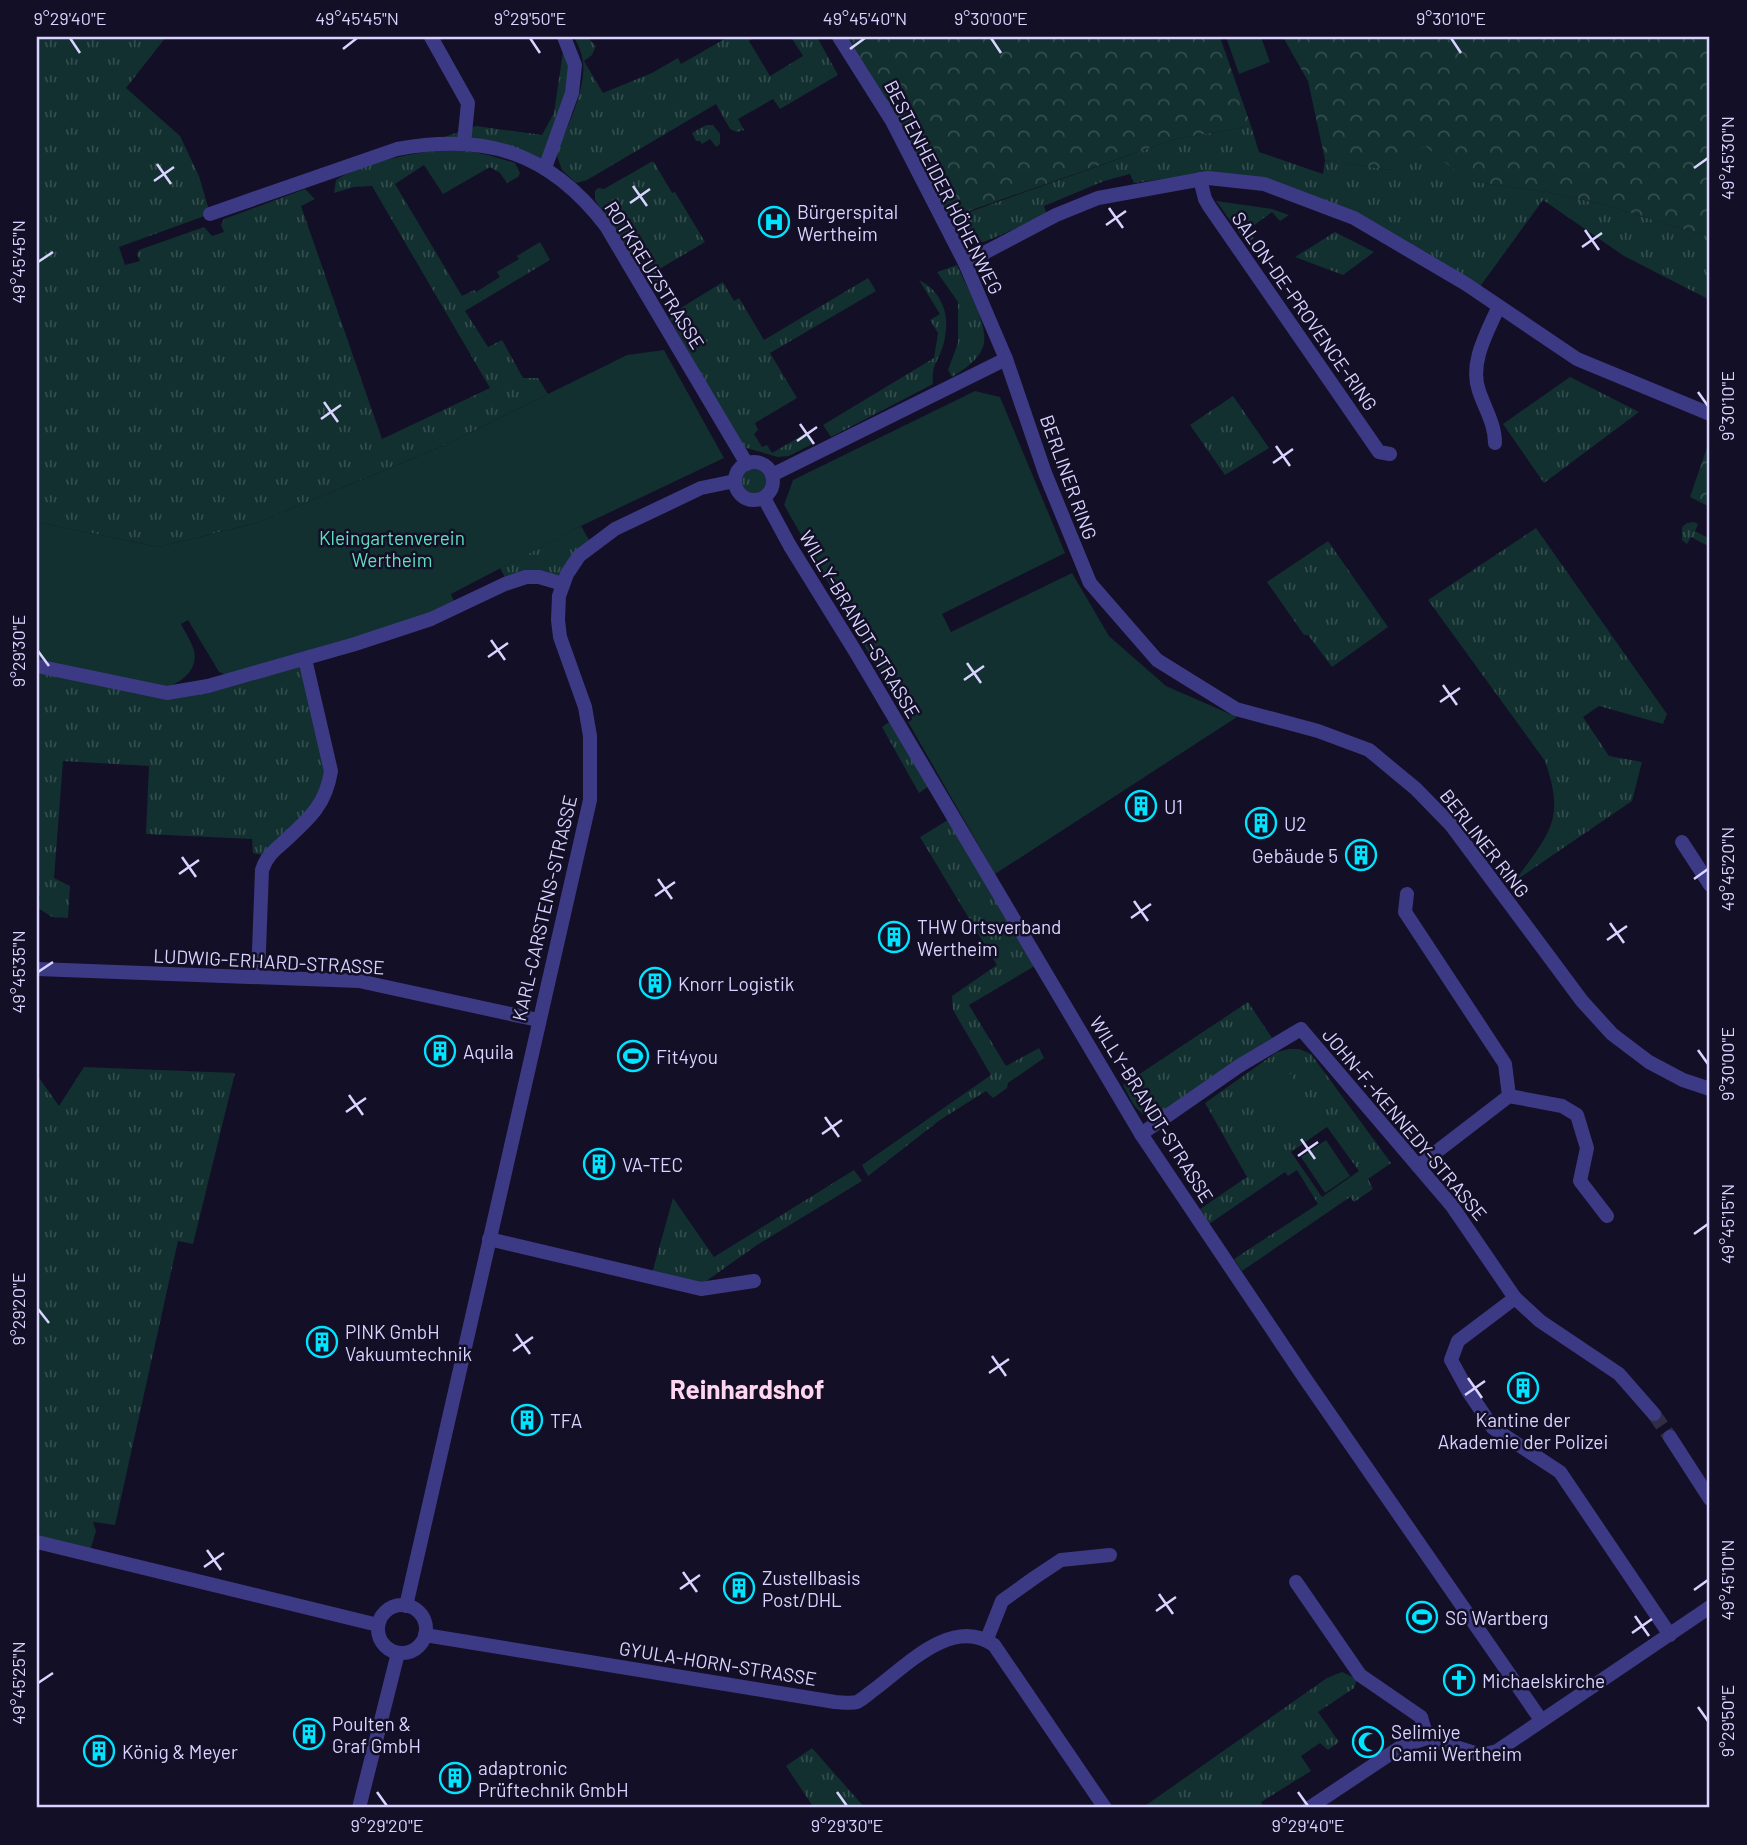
<svg xmlns="http://www.w3.org/2000/svg" width="1747" height="1845" viewBox="0 0 1747 1845" font-family="Barlow,sans-serif">
	<style>
		.grass { fill: url(#grass-tufts); fill-rule: evenodd }
		.forest { fill: url(#forest-crowns) }
		.garden { fill: #12302f }
		.lines { fill: none; stroke-linecap: round; stroke-linejoin: round }
		.minor-tunnel { stroke: #312d47; stroke-width: 14; stroke-dasharray: 14 7; stroke-linecap: butt }
		.minor { stroke: #3d3a85; stroke-width: 14 }
		.ticks { fill: none; stroke: #d9d4ff; stroke-width: 2.5 }
		.labels { text-anchor: middle; dominant-baseline: central; stroke-width: 5; stroke-linejoin: round; paint-order: stroke }
		.street-label { font-size: 19px; fill: #d9d4ff; stroke: #130f26 }
		.poi-label { font-size: 19px; fill: #d9d4ff; stroke: #130f26; text-anchor: start }
		.park-label { font-size: 19px; fill: #5fe0c0; stroke: #130f26 }
		.district-label { font-size: 26px; font-weight: bold; fill: #ffd6f0; stroke: #130f26 }
		.neatline { fill: none; stroke: #d9d4ff; stroke-width: 2.5 }
		.ticks-label { font-size: 18px; text-anchor: middle; fill: #d9d4ff }
	</style>
	<defs>
		<pattern id="grass-tufts" width="24" height="20" patternUnits="userSpaceOnUse" patternTransform="scale(1.75)"><rect width="24" height="20" fill="#12302f"/><path d="M3 7l-1-3M5 7V3M7 7l1-3M15 17l-1-3M17 17v-4M19 17l1-3" fill="none" stroke="#344d4e"/></pattern>
		<pattern id="forest-crowns" width="20" height="18" patternUnits="userSpaceOnUse" patternTransform="scale(1.75)"><rect width="20" height="18" fill="#12302f"/><path d="M2 6a3 3 0 1 1 6 0M12 15a3 3 0 1 1 6 0" fill="none" stroke="#344d4e"/></pattern>
	</defs>
	<rect width="100%" height="100%" fill="#130f26"/>
	<g class="grass">
		<path d="M37 37H166L126 88 180 136 199 176 210 214 119 247 125 265 140 261 137 254 139 250 204 227 212 236 224 232 221 225 224 219 305 189 315 199 301 206 382 439 490 388 372 186 354 187 334 193 336 180C366 161 431 147 467 151 483 153 499 158 515 163L520 173 518 177 507 183 500 173 490 167 443 194 424 165 395 184 462 296 474 290 476 292 500 277 497 272 519 259 517 256 540 242 550 260 465 311 488 347 502 340 523 378H538L548 394 445 445 257 523 158 547 37 522Z"/>
		<path d="M574 37 589 39 596 46 592 55 584 61 603 93 652 73 678 58 681 64 728 37H755L749 41 770 76 803 56 791 37H817L838 75 780 109 773 99 738 119 744 130 737 132 730 129 716 104 587 180 576 183 562 170 556 153C567 129 589 83 582 57 581 50 577 43 574 37Z"/>
		<path d="M565 38 575 65 545 168 508 151 424 144 476 126 542 135 554 113Z"/>
		<path d="M706 125H713L720 134V144L716 147 710 139 702 144 700 141H696L692 133Z"/>
		<path d="M1251 126 1259 152 1323 174 1325 160 1391 170 1425 145 1469 181 1548 192 1601 204 1710 237V300L1624 256 1543 200 1476 292 1354 218 1264 184 1198 174 1134 183 1130 174 1104 181 1044 206 1047 215 984 242H973L965 237 955 217 1175 139Z"/>
		<path d="M651 162H654L672 193 675 192 705 242 656 271 665 289 656 293 595 200V191L598 188 604 189Z"/>
		<path d="M1216 201 1272 209 1289 215 1280 221 1272 212 1249 229 1254 238 1247 243Z"/>
		<path d="M1335 232 1374 252 1343 275 1295 257Z"/>
		<path d="M957 265C965 284 991 328 983 347 978 361 964 369 952 377L948 370 958 343V302L937 272Z"/>
		<path d="M868 278 876 291 770 353 797 398 755 423 758 430 754 434 762 447 767 445 772 453 806 433 812 444 789 456 778 457 743 447 670 319 671 314 723 282 734 301 739 298 764 340Z"/>
		<path d="M919 280C942 291 951 316 944 342 940 360 931 363 933 384L831 437 823 425 934 358 938 333 930 320 940 314Z"/>
		<path d="M1570 377 1639 412 1544 483 1503 424Z"/>
		<path d="M1233 396 1269 448 1225 475 1190 425Z"/>
		<circle cx="754" cy="481" r="12"/>
		<path d="M1694 522 1698 524 1695 531 1710 539V547L1691 537 1687 544 1682 540V527L1687 523Z"/>
		<path d="M581 526 592 545 567 574 508 583 500 568Z"/>
		<path d="M1536 528 1667 714 1663 724 1599 706 1583 717 1609 756 1642 762 1632 801 1515 881C1549 833 1566 821 1545 761L1428 600Z"/>
		<path d="M1328 541 1388 627 1332 667 1308 635H1304L1267 582Z"/>
		<path d="M300 660 329 788 267 856 253 853 252 839 146 834 149 766 63 761 54 878 70 886 68 918 52 917 38 908 40 896 37 895V666L167 693Z"/>
		<path d="M895 718 933 783 919 793 882 727Z"/>
		<path d="M953 817 1038 964 969 1005 1006 1066 1039 1048 1044 1058 1008 1083 1007 1088 993 1098 986 1091 940 1120 868 1176 862 1165 991 1075 953 1010 952 996 997 965 920 837Z"/>
		<path d="M1248 1002 1272 1038 1157 1117C1137 1118 1132 1101 1123 1085Z"/>
		<path d="M1289 1049H1299L1311 1054 1391 1163 1368 1179 1373 1189 1354 1202 1350 1197 1242 1271 1234 1259 1318 1204 1297 1170 1288 1176 1285 1172 1209 1224 1200 1209 1247 1177 1205 1103 1277 1052ZM1327 1127 1359 1171 1322 1197 1291 1152Z"/>
		<path d="M84 1067 235 1073 193 1244 178 1241 115 1525 93 1522 96 1531 89 1554 37 1542V1075L59 1106Z"/>
		<path d="M854 1170 862 1181 757 1245 702 1284 651 1277 673 1198 714 1257Z"/>
		<path d="M1342 1672 1357 1679 1354 1688 1318 1712 1339 1742 1328 1750 1320 1743 1301 1756 1311 1771 1261 1802 1264 1808H1142L1327 1678Z"/>
		<path d="M812 1748 865 1808H814L786 1766Z"/>
	</g>
	<g class="forest">
		<path d="M839 37H1220L1251 126 1175 139 943 220Z"/>
		<path d="M1283 37H1710V237L1601 204 1548 192 1468 181 1425 146 1391 170 1325 160 1308 81Z"/>
		<path d="M1710 439V507L1690 497Z"/>
	</g>
	<g class="garden">
		<path d="M1226 37H1261L1270 62 1239 74Z"/>
		<path d="M664 350 724 458 581 526 451 594 455 604 415 619 226 675 219 672 188 620 181 624C185 632 191 641 194 650 199 671 179 685 161 688L37 659V522L158 547 257 523 445 445 627 355Z"/>
		<path d="M975 391 1000 397 1065 553 942 614 951 632 1072 573 1109 636 1166 686 1237 717 995 874 784 505 793 480Z"/>
		<path d="M1286 1068 1325 1125 1293 1147 1254 1090Z"/>
		<path d="M1326 1140 1350 1176 1325 1193 1301 1157Z"/>
	</g>
	<g class="lines">
		<path class="minor-tunnel" d="M1654 1414 1670 1437"/>
		<g class="minor">
			<path d="M431 37 468 103 464 143"/>
			<path d="M839 37 892 121 965 263 1006 359 1045 473 1090 583 1157 660 1236 709 1318 731 1369 750 1416 789 1451 825 1582 1001 1612 1034 1649 1062 1683 1080 1710 1089"/>
			<path d="M545 168 572 93 575 65 564 37"/>
			<path d="M1200 179 1205 199 1209 206 1379 452 1390 454"/>
			<path d="M210 214 397 149C487 133 549 152 606 226L747 464"/>
			<path d="M965 263 1056 215 1098 198 1208 178 1264 184 1354 218 1466 284 1577 359 1710 414"/>
			<path d="M1495 443C1495 424 1485 409 1479 391 1469 363 1487 333 1498 308"/>
			<circle cx="754" cy="481" r="19"/>
			<path d="M772 475 1006 359"/>
			<path d="M764 498 790 546 855 651 1141 1134 1304 1377 1541 1720"/>
			<path d="M37 666 167 693 208 686 355 644 431 619 505 584 526 577H539L563 584"/>
			<path d="M1682 842 1710 885"/>
			<path d="M1407 894 1405 912 1505 1064 1509 1096 1418 1166"/>
			<path d="M37 969 359 981 538 1020"/>
			<path d="M258 977 262 870C267 855 275 850 286 840 310 818 326 804 331 771L305 659"/>
			<path d="M1509 1096 1562 1106 1577 1115 1587 1148 1580 1181 1607 1216"/>
			<path d="M1141 1134 1239 1066 1301 1029 1452 1206 1515 1298 1540 1321 1619 1374 1654 1414"/>
			<path d="M489 1239 701 1289 754 1281"/>
			<path d="M1515 1298 1458 1341 1451 1360 1468 1391 1493 1428 1560 1472 1670 1635"/>
			<path d="M1670 1437 1710 1499"/>
			<path d="M37 1542 378 1625"/>
			<path d="M1296 1582 1360 1675 1421 1717 1427 1738"/>
			<circle cx="402" cy="1629" r="24"/>
			<path d="M406 1606 590 800V736L585 707 560 637 558 620 559 596 567 574 579 556 615 529 701 488 735 481"/>
			<path d="M425 1635 835 1702C841 1702 851 1704 857 1702 863 1699 869 1693 875 1689 907 1665 953 1616 994 1645L1105 1808"/>
			<path d="M987 1639 1002 1601 1034 1578 1061 1560 1110 1555"/>
			<path d="M359 1808 398 1653"/>
			<path d="M1309 1808 1402 1746 1427 1738 1481 1755 1497 1751 1710 1607"/>
		</g>
	</g>
	<path class="ticks" d="M70 38 80 53M530 38 540 53M991 38 1001 53M1451 38 1461 53M343 49 357 38M850 49 865 38M157 164 171 184M1694 168 1708 158M154 181 174 167M633 186 647 206M630 203 650 189M1109 208 1123 228M1106 225 1126 211M1585 230 1599 250M1582 247 1602 233M38 262 53 252M1698 392 1708 406M324 402 338 422M321 419 341 405M800 424 814 444M797 441 817 427M1276 446 1290 466M1273 463 1293 449M491 640 505 660M38 651 49 666M488 657 508 643M967 663 981 683M964 680 984 666M1443 685 1457 705M1440 702 1460 688M182 857 196 877M179 874 199 860M658 879 672 899M1694 879 1708 869M655 896 675 882M1134 901 1148 921M1131 918 1151 904M1610 923 1624 943M1607 940 1627 926M38 972 53 962M1698 1050 1708 1064M349 1095 363 1115M346 1112 366 1098M825 1117 839 1137M822 1134 842 1120M1301 1139 1315 1159M1298 1156 1318 1142M1694 1234 1708 1224M38 1309 49 1323M516 1334 530 1354M513 1351 533 1337M992 1356 1006 1376M989 1373 1009 1359M1468 1378 1482 1398M1465 1395 1485 1381M207 1550 221 1570M204 1567 224 1553M683 1572 697 1592M680 1589 700 1575M1694 1590 1708 1580M1159 1594 1173 1614M1156 1611 1176 1597M1635 1616 1649 1636M1632 1633 1652 1619M38 1683 53 1673M1698 1707 1708 1721M377 1792 387 1806M837 1792 847 1806M1298 1792 1308 1806"/>
	<defs>
		<g id="hospital-ring" transform="scale(1.575)"><circle r="9.5" fill="#130f26" stroke="#00e5ff" stroke-width="1.5"/><path d="M-5-5h3v3.5h4V-5h3V5h-3V1.5h-4V5h-3Z" fill="#00e5ff"/></g>
		<g id="building-ring" transform="scale(1.575)"><circle r="9.5" fill="#130f26" stroke="#00e5ff" stroke-width="1.5"/><path d="M-4-6H4V6H1V3H-1V6H-4ZM-2.5-4.3h1.7v1.8h-1.7ZM.8-4.3h1.7v1.8H.8ZM-2.5-1h1.7V.8h-1.7ZM.8-1h1.7V.8H.8Z" fill="#00e5ff"/></g>
		<g id="stadium-ring" transform="scale(1.575)"><circle r="9.5" fill="#130f26" stroke="#00e5ff" stroke-width="1.5"/><path d="M0-5a6.5 5 0 1 0 0 10a6.5 5 0 1 0 0-10ZM-3.5-1.8h7v3.6h-7Z" fill="#00e5ff"/></g>
		<g id="church-ring" transform="scale(1.575)"><circle r="9.5" fill="#130f26" stroke="#00e5ff" stroke-width="1.5"/><path d="M-1.2-6h2.4v3.5h3.3v2.4h-3.3V6h-2.4V-.1h-3.3v-2.4h3.3Z" fill="#00e5ff"/></g>
		<g id="mosque-ring" transform="scale(1.575)"><circle r="9.5" fill="#130f26" stroke="#00e5ff" stroke-width="1.5"/><path d="M3.5-4.9A6 6 0 1 0 3.5 4.9A5 5 0 1 1 3.5-4.9Z" fill="#00e5ff"/></g>
	</defs>
	<g fill-rule="evenodd">
		<use href="#hospital-ring" x="774" y="222"/>
		<use href="#building-ring" x="1141" y="806"/>
		<use href="#building-ring" x="1261" y="823"/>
		<use href="#building-ring" x="1361" y="855"/>
		<use href="#building-ring" x="894" y="937"/>
		<use href="#building-ring" x="655" y="983"/>
		<use href="#building-ring" x="440" y="1051"/>
		<use href="#stadium-ring" x="633" y="1056"/>
		<use href="#building-ring" x="599" y="1164"/>
		<use href="#building-ring" x="322" y="1342"/>
		<use href="#building-ring" x="1523" y="1388"/>
		<use href="#building-ring" x="527" y="1420"/>
		<use href="#building-ring" x="739" y="1588"/>
		<use href="#stadium-ring" x="1422" y="1617"/>
		<use href="#church-ring" x="1459" y="1680"/>
		<use href="#building-ring" x="309" y="1734"/>
		<use href="#mosque-ring" x="1368" y="1742"/>
		<use href="#building-ring" x="99" y="1751"/>
		<use href="#building-ring" x="455" y="1778"/>
	</g>
	<g class="labels">
		<g class="street-label">
			<text transform="translate(944 187) rotate(63)">BESTENHEIDER HÖHENWEG</text>
			<text transform="translate(655 275) rotate(58)">ROTKREUZSTRASSE</text>
			<text transform="translate(1305 311) rotate(55)">SALON-DE-PROVENCE-RING</text>
			<text transform="translate(1069 477) rotate(70)">BERLINER RING</text>
			<text transform="translate(860 624) rotate(59)">WILLY-BRANDT-STRASSE</text>
			<text transform="translate(1485 843) rotate(52)">BERLINER RING</text>
			<text transform="translate(544 908) rotate(-77)">KARL-CARSTENS-STRASSE</text>
			<text transform="translate(269 961) rotate(3)">LUDWIG-ERHARD-STRASSE</text>
			<text transform="translate(1152 1109) rotate(58)">WILLY-BRANDT-STRASSE</text>
			<text transform="translate(1405 1124) rotate(50)">JOHN-F.-KENNEDY-STRASSE</text>
			<text transform="translate(718 1663) rotate(9)">GYULA-HORN-STRASSE</text>
		</g>
		<g class="poi-label">
			<text x="797" y="211">Bürgerspital<tspan x="797" dy="22">Wertheim</tspan></text>
			<text x="1164" y="806">U1</text>
			<text x="1284" y="823">U2</text>
			<text x="1338" y="855" text-anchor="end">Gebäude 5</text>
			<text x="917" y="926">THW Ortsverband<tspan x="917" dy="22">Wertheim</tspan></text>
			<text x="678" y="983">Knorr Logistik</text>
			<text x="463" y="1051">Aquila</text>
			<text x="656" y="1056">Fit4you</text>
			<text x="622" y="1164">VA-TEC</text>
			<text x="345" y="1331">PINK GmbH<tspan x="345" dy="22">Vakuumtechnik</tspan></text>
			<text x="1523" y="1419" text-anchor="middle">Kantine der<tspan x="1523" dy="22">Akademie der Polizei</tspan></text>
			<text x="550" y="1420">TFA</text>
			<text x="762" y="1577">Zustellbasis<tspan x="762" dy="22">Post/DHL</tspan></text>
			<text x="1445" y="1617">SG Wartberg</text>
			<text x="1482" y="1680">Michaelskirche</text>
			<text x="332" y="1723">Poulten &amp;<tspan x="332" dy="22">Graf GmbH</tspan></text>
			<text x="1391" y="1731">Selimiye<tspan x="1391" dy="22">Camii Wertheim</tspan></text>
			<text x="122" y="1751">König &amp; Meyer</text>
			<text x="478" y="1767">adaptronic<tspan x="478" dy="22">Prüftechnik GmbH</tspan></text>
		</g>
		<g class="park-label">
			<text x="392" y="537">Kleingartenverein<tspan x="392" dy="22">Wertheim</tspan></text>
		</g>
		<g class="district-label">
			<text x="747" y="1388">Reinhardshof</text>
		</g>
	</g>
	<rect width="1747" height="1845" fill="none" stroke="#130f26" stroke-width="77"/>
	<rect x="38" y="38" width="1670" height="1768" class="neatline"/>
	<g class="ticks-label">
		<text x="70" y="25">9°29'40"E</text>
		<text x="357" y="25">49°45'45"N</text>
		<text x="530" y="25">9°29'50"E</text>
		<text x="865" y="25">49°45'40"N</text>
		<text x="991" y="25">9°30'00"E</text>
		<text x="1451" y="25">9°30'10"E</text>
		<text transform="translate(1728 158) rotate(-90)" y="6">49°45'30"N</text>
		<text transform="translate(19 262) rotate(-90)" y="6">49°45'45"N</text>
		<text transform="translate(1728 406) rotate(-90)" y="6">9°30'10"E</text>
		<text transform="translate(19 651) rotate(-90)" y="6">9°29'30"E</text>
		<text transform="translate(1728 869) rotate(-90)" y="6">49°45'20"N</text>
		<text transform="translate(19 972) rotate(-90)" y="6">49°45'35"N</text>
		<text transform="translate(1728 1064) rotate(-90)" y="6">9°30'00"E</text>
		<text transform="translate(1728 1224) rotate(-90)" y="6">49°45'15"N</text>
		<text transform="translate(19 1309) rotate(-90)" y="6">9°29'20"E</text>
		<text transform="translate(1728 1580) rotate(-90)" y="6">49°45'10"N</text>
		<text transform="translate(19 1683) rotate(-90)" y="6">49°45'25"N</text>
		<text transform="translate(1728 1721) rotate(-90)" y="6">9°29'50"E</text>
		<text x="387" y="1832">9°29'20"E</text>
		<text x="847" y="1832">9°29'30"E</text>
		<text x="1308" y="1832">9°29'40"E</text>
	</g>
</svg>
